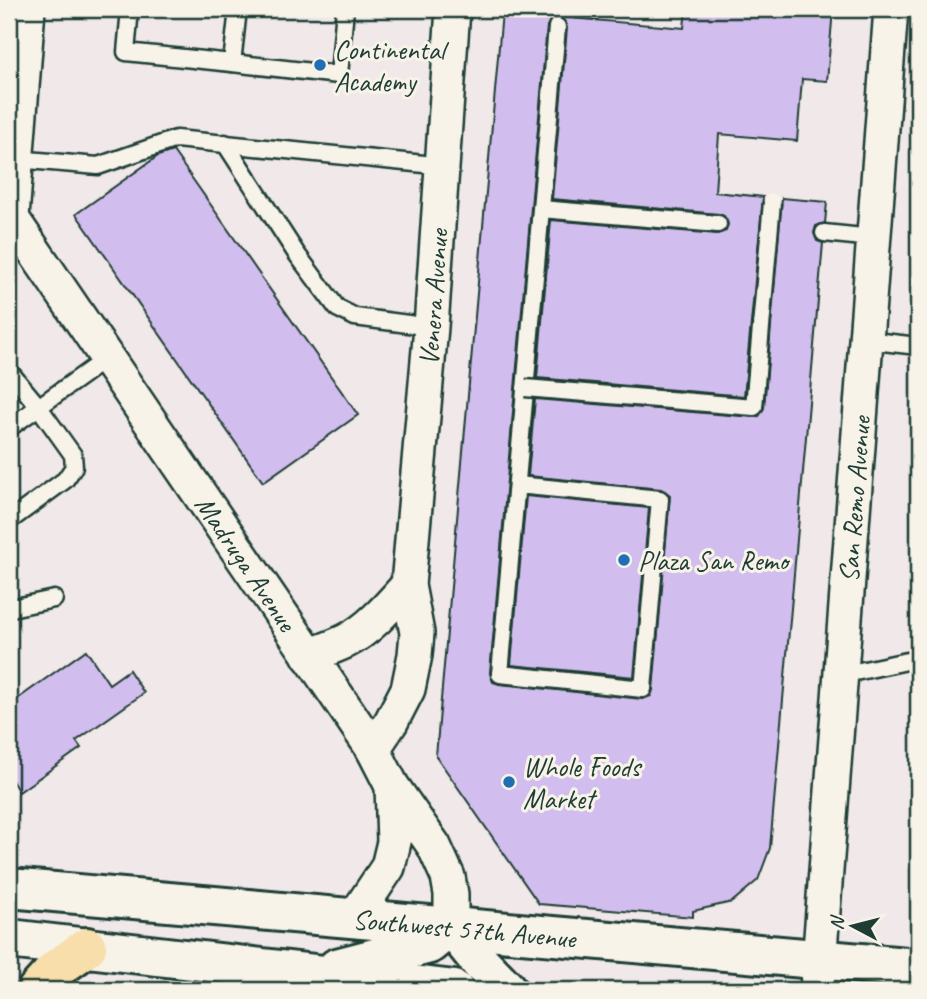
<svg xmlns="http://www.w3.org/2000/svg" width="927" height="999" viewBox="0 0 927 999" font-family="Caveat,sans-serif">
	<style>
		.building { fill: #d2beee; stroke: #1f3d34; stroke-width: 2 }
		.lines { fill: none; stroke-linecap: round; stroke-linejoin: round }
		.service-casing { stroke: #1f3d34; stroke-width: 21 }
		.minor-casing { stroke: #1f3d34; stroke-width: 38 }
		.secondary-casing { stroke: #1f3d34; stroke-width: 44 }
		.trunk-casing { stroke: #1f3d34; stroke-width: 44 }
		.service { stroke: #f7f3e8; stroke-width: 16 }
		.minor { stroke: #f7f3e8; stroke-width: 33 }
		.secondary { stroke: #f7f3e8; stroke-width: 38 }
		.trunk { stroke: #f8deab; stroke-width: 38 }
		.service-bridge-casing { stroke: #1f3d34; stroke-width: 21; stroke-linecap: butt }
		.service-bridge { stroke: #f7f3e8; stroke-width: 16 }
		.poi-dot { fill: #1f6fb2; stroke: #f7f3e8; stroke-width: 2.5 }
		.labels { text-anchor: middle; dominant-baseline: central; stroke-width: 6; stroke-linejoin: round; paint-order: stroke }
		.poi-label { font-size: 28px; fill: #1f3d34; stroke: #f7f3e8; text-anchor: start }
		.street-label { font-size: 28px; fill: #1f3d34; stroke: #f7f3e8 }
	</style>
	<rect width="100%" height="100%" fill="#f0e8e9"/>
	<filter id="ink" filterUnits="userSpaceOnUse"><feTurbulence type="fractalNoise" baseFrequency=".0143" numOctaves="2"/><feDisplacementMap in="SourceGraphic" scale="14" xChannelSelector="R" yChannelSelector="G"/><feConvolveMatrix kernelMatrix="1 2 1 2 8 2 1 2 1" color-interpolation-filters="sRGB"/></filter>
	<g filter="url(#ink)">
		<g class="building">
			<path d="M686 9H833L827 81 802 79 797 141 719 134 715 192 763 197 744 396 537 378 551 220 717 234 726 231 728 224 724 216 719 214 552 199 567 28 562 18H552L547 26 490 673 493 682 499 684 642 699 651 696 653 690 670 495 661 489 528 476 535 399 753 417 759 416 764 408 782 198 827 202 825 223 816 226 814 233 817 241 823 243 770 848 758 880 732 902 693 911V917L539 904 436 756 502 12 684 28Z"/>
			<path d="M173 151 358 415 263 482 76 214 158 156Z"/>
			<path d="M526 496 649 508 634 677 511 665Z"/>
			<path d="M86 650 109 684 129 670 144 693 76 741 81 748 19 792 9 776V705Z"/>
		</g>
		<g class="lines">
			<g class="service-casing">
				<g id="service">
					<path d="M130 9 126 52 232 63 238 9"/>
					<path d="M232 63 339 75 345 9"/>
					<path d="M225 143 296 253 337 308 355 317 431 327"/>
					<path d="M16 159 98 166 176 139 444 166"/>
					<path d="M541 209 718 224"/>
					<path d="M824 233 873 238"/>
					<path d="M865 340 918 346"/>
					<path d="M9 371 38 406 73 455 74 467 65 480 9 521"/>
					<path d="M9 428 107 358"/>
					<path d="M517 485 660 499 643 689 500 674 557 27"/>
					<path d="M9 605 11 608 54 599"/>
					<path d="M841 675 907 661"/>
				</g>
			</g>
			<g class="minor-casing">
				<g id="minor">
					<path id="s1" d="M9 214 373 749 392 786 434 846 448 877 451 894V926"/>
					<path d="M12 217 28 9"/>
					<path d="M309 656C321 651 334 647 346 641 370 629 390 605 408 585"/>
					<path id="s2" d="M373 749 391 722 408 689 415 655 417 633 408 585 431 327 453 9"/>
					<path d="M354 918 388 867 394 842 392 786"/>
					<path id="s3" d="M817 990 891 9"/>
				</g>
			</g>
			<g class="secondary-casing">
				<g id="secondary">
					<path id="s4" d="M9 888 918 968"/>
					<path d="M451 926 481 963 507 990"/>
					<path d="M9 939 454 990"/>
					<path d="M337 968 429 944 451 926"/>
				</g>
			</g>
			<g class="trunk-casing">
				<path id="trunk" d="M37 990 56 969 87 947"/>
			</g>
			<use href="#service" class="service"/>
			<use href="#minor" class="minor"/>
			<use href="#secondary" class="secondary"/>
			<use href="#trunk" class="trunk"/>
			<g class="service-bridge-casing">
				<path id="service-bridge" d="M525 388 754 407 772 202"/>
			</g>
			<use href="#service-bridge" class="service-bridge"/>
		</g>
	</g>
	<g class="poi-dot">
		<circle cx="320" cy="65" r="7"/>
		<circle cx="624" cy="560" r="7"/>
		<circle cx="509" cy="782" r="7"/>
	</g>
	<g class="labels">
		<g class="poi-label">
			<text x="334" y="49">Continental<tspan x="334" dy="32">Academy</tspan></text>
			<text x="638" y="560">Plaza San Remo</text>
			<text x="523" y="766">Whole Foods<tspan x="523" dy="32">Market</tspan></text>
		</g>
		<g class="street-label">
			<text stroke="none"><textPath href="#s2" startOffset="464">Venera Avenue</textPath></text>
			<text stroke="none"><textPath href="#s3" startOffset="492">San Remo Avenue</textPath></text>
			<text stroke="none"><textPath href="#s1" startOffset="422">Madruga Avenue</textPath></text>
			<text stroke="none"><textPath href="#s4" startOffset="457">Southwest 57th Avenue</textPath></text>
		</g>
	</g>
	<rect width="927" height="999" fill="none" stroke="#f7f3e8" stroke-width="35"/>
	<rect x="18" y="18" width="892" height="964" fill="none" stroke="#1f3d34" stroke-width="2.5" filter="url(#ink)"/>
	<g transform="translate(853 926) rotate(277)" stroke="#f7f3e8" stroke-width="5" paint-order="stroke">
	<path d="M0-5L12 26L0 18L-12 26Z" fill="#1f3d34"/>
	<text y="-10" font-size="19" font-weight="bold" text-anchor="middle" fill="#1f3d34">N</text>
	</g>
</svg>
